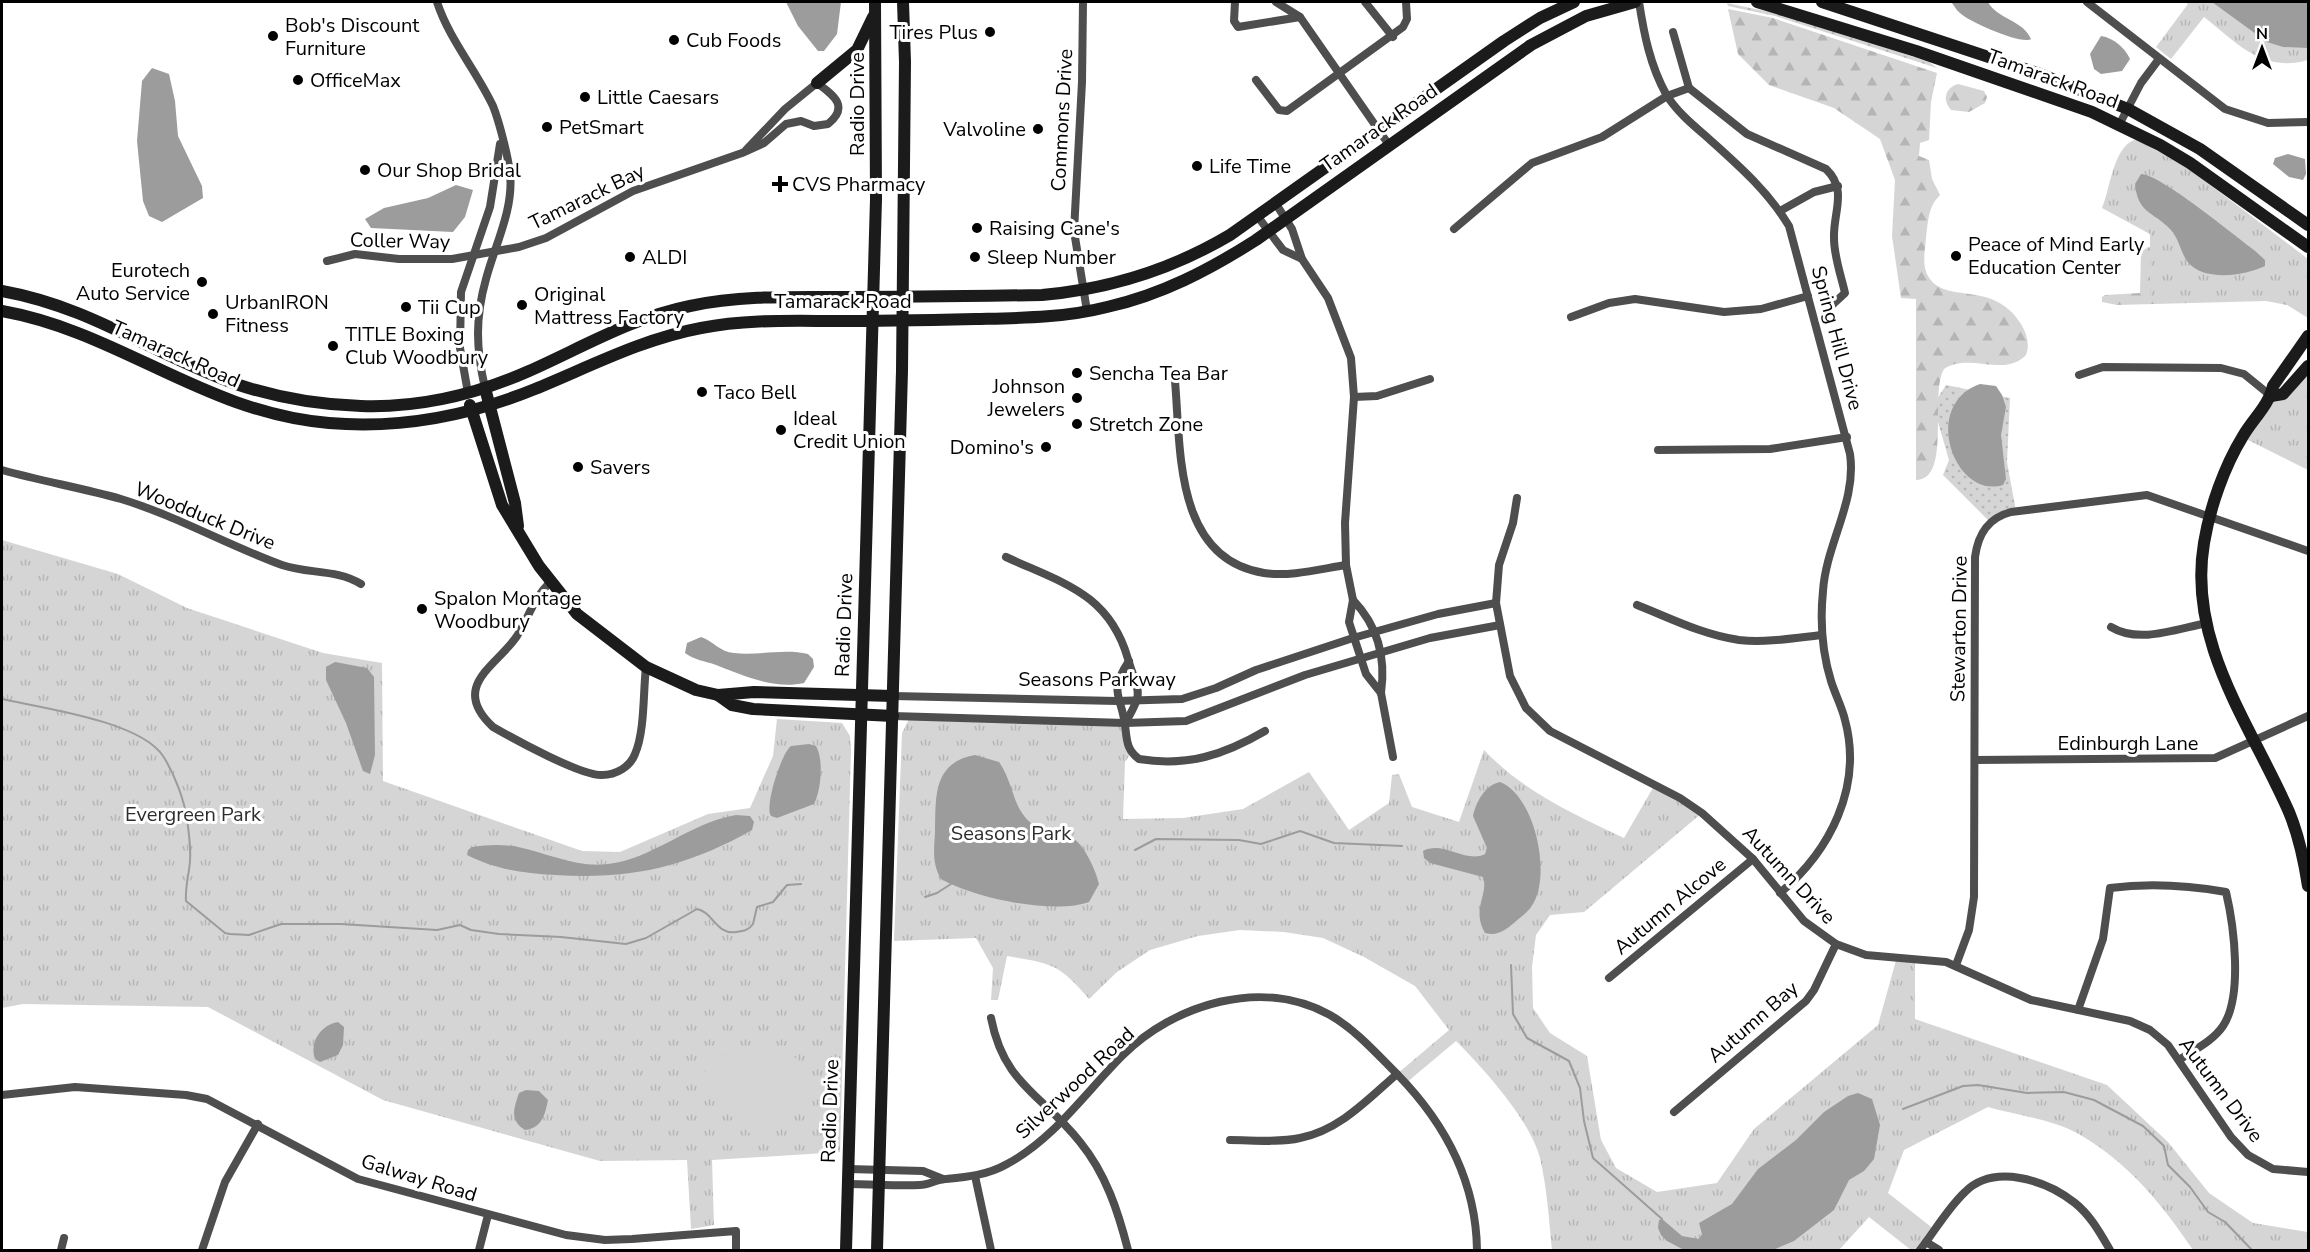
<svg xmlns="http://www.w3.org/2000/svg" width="2310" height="1252" viewBox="0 0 2310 1252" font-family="'Nunito Sans',sans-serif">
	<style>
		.grass { fill: url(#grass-dots) }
		.forest { fill: url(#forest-firs) }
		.park { fill: url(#park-tufts) }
		.pitch { fill: #d5d5d5 }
		.water { fill: #9c9c9c }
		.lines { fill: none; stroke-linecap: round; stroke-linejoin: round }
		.stream { stroke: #9c9c9c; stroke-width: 2 }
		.street { stroke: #4e4e4e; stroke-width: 8 }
		.secondary { stroke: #1b1b1b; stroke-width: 12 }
		.poi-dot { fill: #000; stroke: #fff; stroke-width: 2 }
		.labels { text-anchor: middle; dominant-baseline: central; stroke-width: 6; stroke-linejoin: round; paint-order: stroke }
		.poi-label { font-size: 20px; fill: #000; stroke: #fff; text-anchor: start }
		.street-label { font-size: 20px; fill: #000; stroke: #fff }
		.park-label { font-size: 20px; fill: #2c2c2c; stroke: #fff }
	</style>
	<defs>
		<pattern id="grass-dots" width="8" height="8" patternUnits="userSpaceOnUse" patternTransform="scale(1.5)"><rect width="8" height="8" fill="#d5d5d5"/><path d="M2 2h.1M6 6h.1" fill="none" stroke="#b5b5b5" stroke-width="1.8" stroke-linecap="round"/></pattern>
		<pattern id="forest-firs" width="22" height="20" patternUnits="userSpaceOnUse" patternTransform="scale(1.5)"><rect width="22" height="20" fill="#d5d5d5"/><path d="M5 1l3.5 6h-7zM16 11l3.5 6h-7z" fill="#b5b5b5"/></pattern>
		<pattern id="park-tufts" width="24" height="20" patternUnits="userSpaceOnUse" patternTransform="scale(1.5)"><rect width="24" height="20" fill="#d5d5d5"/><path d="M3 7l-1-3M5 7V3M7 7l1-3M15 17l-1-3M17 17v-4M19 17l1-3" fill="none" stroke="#b5b5b5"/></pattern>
	</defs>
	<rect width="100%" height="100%" fill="#fff"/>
	<g class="grass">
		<path d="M1727 3 1788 16 1929 62 1937 68 1775 16 1728 6Z"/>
		<path d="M1946 385 2010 398 2007 462 2016 511 1990 522 1943 475 1949 460 1933 405Z"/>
	</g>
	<g class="forest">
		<path d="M1728 9 1773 18 1937 73 1931 102 1929 140 1920 143 1919 156 1929 160 1932 179 1940 195C1928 206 1928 223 1926 238 1925 251 1921 268 1930 279 1948 304 1994 280 2021 324 2027 334 2030 345 2026 355 2004 378 1970 352 1944 369 1929 394 1952 480 1916 480V299L1901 298 1892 236 1895 180 1880 139 1834 108 1769 85 1738 54Z"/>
		<path d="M1958 84 1984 91 1987 97 1985 103 1969 112 1951 110C1942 100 1945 88 1958 84Z"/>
		<path d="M2148 247 2308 292V318L2287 305 2266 301 2117 305 2102 302V297L2105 295 2140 293 2141 252Z"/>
	</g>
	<g class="park">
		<path d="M2185 2H2308V60C2262 73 2237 43 2204 17L2171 59 2156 47 2188 4Z"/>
		<path d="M2134 140 2140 141 2189 169 2308 259V299L2150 298V234L2102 208C2110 190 2113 148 2134 140Z"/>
		<path d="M2308 366V470L2242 437 2271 396Z"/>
		<path d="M2 540 118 574 187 608 323 653 382 663 383 781 582 851 620 852 708 814 750 808 773 756 777 719 842 723 850 736 851 750 840 1152 712 1160 714 1225 691 1229 687 1160 600 1161 383 1100 208 1007 23 1004 2 1008Z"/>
		<path d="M910 717 1125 723 1131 753 1125 762 1123 819 1183 818 1243 809 1309 772 1349 830 1389 803 1392 775 1399 774 1412 807 1459 822 1484 750C1524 792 1572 813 1624 838L1654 786 1702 813 1584 912 1550 915 1536 935 1532 967 1533 1008 1550 1033 1587 1056 1601 1140 1616 1168 1657 1192 1717 1183 1754 1129 1878 1025 1897 957 1915 958V1019L2107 1085 2168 1142 2209 1193 2253 1223 2308 1232V1250H2193C2162 1204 2127 1161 2077 1133 2051 1119 2016 1115 1988 1107L1904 1150 1888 1193 1935 1230 1920 1250H1911L1869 1217 1839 1250H1552C1549 1220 1547 1188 1540 1158 1530 1120 1484 1069 1456 1041L1406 1083 1397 1074 1449 1030 1415 986 1364 957 1323 938 1284 932 1240 930 1198 936 1150 950 1117 972 1089 999C1058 963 1052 964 1007 956L998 1000H991L993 968 976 938 894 941 902 733Z"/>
	</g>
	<g class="pitch">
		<path d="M749 1050C782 1049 801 1051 815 1085L765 1141H758L696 1084C712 1060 719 1054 749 1050Z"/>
		<path d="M1574 1244H1597L1621 1250H1574Z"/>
	</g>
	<g class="water">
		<path d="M786 2H841L837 34 824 51H818L798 26Z"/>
		<path d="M1951 2H1988C1997 19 2023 20 2031 39 2022 45 1969 22 1960 13 1956 10 1954 5 1951 2Z"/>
		<path d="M2212 2H2308V48L2283 47 2267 42Z"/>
		<path d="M2101 36C2114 38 2125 48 2130 59L2122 71 2101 74 2094 69 2090 54Z"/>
		<path d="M152 68 169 74 175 101 178 136 202 186 203 198 162 222 149 216 143 201 137 141 142 81Z"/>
		<path d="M2288 154 2305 159 2306 174 2303 180 2289 177 2273 164 2275 158Z"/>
		<path d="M2141 174C2160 174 2235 236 2254 250L2265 260V266C2245 276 2202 282 2187 261 2180 251 2179 238 2170 229 2153 211 2138 214 2135 184Z"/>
		<path d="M456 185 473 190 465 217 453 232 371 228 365 219 384 208 428 198Z"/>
		<path d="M1980 384 1996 386 2002 395 2006 407 2001 435 2006 479 2003 485C1955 500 1920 405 1980 384Z"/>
		<path d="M701 637C713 641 720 652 734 653 758 656 784 648 808 654L813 659 814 667 804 683C774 690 743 675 716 665 705 661 694 660 685 653L687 643Z"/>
		<path d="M335 662 367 668 374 677 375 755 370 774 363 771 346 723 326 680V667Z"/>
		<path d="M809 744 816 746C824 760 821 790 814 804L777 818 771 816C764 806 782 752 791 746Z"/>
		<path d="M975 755 999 762C1011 779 1012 798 1022 813 1035 833 1053 829 1071 837 1084 843 1096 871 1099 884L1089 902C1054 915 974 898 941 879 932 863 934 851 935 833 936 797 932 763 975 755Z"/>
		<path d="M1500 782C1535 795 1553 878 1531 907 1527 913 1519 918 1514 923 1504 931 1498 936 1485 933 1471 909 1489 894 1483 877L1430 863 1424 858 1423 851C1443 840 1466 864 1485 854L1487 848 1473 816C1476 802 1485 785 1500 782Z"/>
		<path d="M736 815 750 816 754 822 752 830C687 867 629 880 555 875 523 873 497 870 467 855L468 850 472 847C486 845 504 844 518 847 547 853 577 868 608 864 651 860 691 822 736 815Z"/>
		<path d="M338 1022 344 1027 343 1045 338 1055 320 1062 315 1059C309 1042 321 1025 338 1022Z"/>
		<path d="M526 1090 539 1091 548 1100C545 1115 542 1128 525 1130 509 1120 514 1108 519 1093Z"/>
		<path d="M1858 1093 1872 1099 1880 1125 1874 1159 1864 1171 1849 1180 1834 1210 1794 1241 1773 1250H1684L1667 1241 1661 1235 1658 1228 1659 1220 1662 1219 1682 1236 1699 1239 1702 1234 1699 1223 1732 1204 1758 1169 1796 1140 1824 1112 1848 1096Z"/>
	</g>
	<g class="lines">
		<g class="stream">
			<path d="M2 699C42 708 140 721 163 756 174 773 184 799 187 819 189 833 191 847 190 861 189 875 185 886 186 901L225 933 230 934 249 935 281 924H341L437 930 460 925 471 930 499 934 561 937 626 944 646 938 697 909C713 912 716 935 736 932 744 931 749 930 753 924L757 907 773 902 787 885 801 884"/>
			<path d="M1135 850 1156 839 1239 840 1261 844 1300 831 1334 843 1402 846"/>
			<path d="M925 897 937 893 951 884"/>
			<path d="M1511 965 1513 1014 1527 1038 1569 1061 1580 1088 1584 1121 1593 1158 1662 1219"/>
			<path d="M1903 1109 1963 1086 1978 1085 2027 1093 2064 1092 2094 1100 2143 1126 2164 1146 2168 1165 2190 1187 2208 1212 2225 1222 2252 1250"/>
		</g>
		<g class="street">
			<path d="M437 2C449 39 476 70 493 106 499 121 508 156 510 173 514 209 495 245 486 279 475 318 476 349 485 388"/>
			<path d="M1083 2 1082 82 1074 231 1087 311"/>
			<path d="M1235 2 1234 21 1238 27 1300 17 1276 2"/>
			<path d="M1365 2 1393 37"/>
			<path d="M1639 2C1644 34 1650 65 1666 94 1676 111 1693 125 1708 138 1737 164 1768 191 1789 226L1850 454C1857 501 1826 544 1823 591 1820 621 1822 652 1831 681 1835 694 1842 707 1845 720 1863 787 1830 851 1780 893"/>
			<path d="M2087 2 2225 109 2268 123 2308 122"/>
			<path d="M1300 17 1389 145"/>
			<path d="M1673 32 1689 88"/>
			<path d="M1256 80 1279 110 1287 111 1403 27 1407 19 1406 2"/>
			<path d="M2119 125 2141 83 2159 59"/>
			<path d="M1276 204 1292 229 1302 259 1328 298 1351 358 1354 397 1345 523 1346 565 1353 600 1349 622 1366 674 1381 693 1393 757"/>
			<path d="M1780 211 1814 192 1838 186"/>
			<path d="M1258 217 1283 250 1302 259"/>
			<path d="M1454 229 1532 163 1602 137 1667 96 1689 88 1747 134 1826 169C1848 190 1833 212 1834 238 1834 257 1841 275 1845 293L1832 305"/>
			<path d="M327 261 355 254 399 259H452L519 247 546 238 633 191 742 153 764 143 786 124 801 121 814 126 828 124C850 106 833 95 817 83L785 109 746 150"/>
			<path d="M1571 317 1609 303 1635 299 1724 312 1761 309 1808 296"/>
			<path d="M2079 375 2103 367 2221 368 2244 374 2271 396"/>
			<path d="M1175 381C1181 449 1174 559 1264 573 1290 577 1320 569 1346 565"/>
			<path d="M468 393 460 348 461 292 490 207 500 144"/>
			<path d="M1354 397 1377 396 1430 379"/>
			<path d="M1658 450 1770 449 1847 437"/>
			<path d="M2 470C41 481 82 488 121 499 177 516 227 545 282 565 308 574 337 569 361 584"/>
			<path d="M1517 498 1513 523 1499 565 1496 603 1510 676 1526 708 1550 731 1680 798 1702 813 1753 859 1804 921 1836 944 1866 955 1946 962 2031 1000 2130 1021 2150 1030 2168 1045 2231 1137 2248 1155 2273 1169 2308 1172"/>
			<path d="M1006 557C1062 583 1109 593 1128 659 1138 693 1145 690 1125 723"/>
			<path d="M551 581C533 599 530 615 517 636 497 666 449 686 493 727 514 739 581 776 602 775 616 775 630 767 635 754 645 731 643 692 646 667"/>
			<path d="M1353 600C1378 626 1386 658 1381 693"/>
			<path d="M1637 605C1670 618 1703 635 1739 640 1766 643 1795 638 1822 635"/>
			<path d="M2111 627C2139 644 2176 629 2207 623"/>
			<path d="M1129 661C1108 693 1121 694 1125 725 1127 740 1126 749 1139 759 1187 767 1224 755 1265 731"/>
			<path d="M893 696 1117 701 1182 699 1216 688 1256 670 1353 638 1438 614 1496 603"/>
			<path d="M893 716 1125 723 1186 721 1305 675 1430 638 1500 625"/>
			<path d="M1975 760 2215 758 2308 716"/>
			<path d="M1956 965 1969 930 1974 897 1975 557C1978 534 1988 518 2011 512L2147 495 2308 551"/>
			<path d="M1609 978 1753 859"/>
			<path d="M2078 1010 2103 939 2110 888C2149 883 2186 885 2226 892 2234 926 2243 996 2223 1026 2213 1041 2194 1050 2179 1060"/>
			<path d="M991 1018C1004 1085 1042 1094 1080 1142 1106 1174 1118 1211 1128 1250"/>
			<path d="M2 1095 75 1087 186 1095 207 1099 358 1179 566 1235 605 1240 632 1239 736 1231V1250"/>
			<path d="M1674 1112 1806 1001 1814 990 1836 944"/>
			<path d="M1230 1140C1252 1140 1278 1143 1300 1138 1340 1130 1368 1099 1397 1074"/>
			<path d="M848 1169 923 1171 943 1179"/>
			<path d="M975 1176 991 1250"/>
			<path d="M848 1184C872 1184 896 1186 920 1185 929 1185 937 1179 946 1179 967 1177 988 1175 1007 1164 1053 1140 1086 1092 1122 1056 1174 1004 1262 977 1330 1015 1356 1030 1376 1053 1397 1074 1446 1124 1476 1181 1477 1250"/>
			<path d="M1926 1242 1939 1250"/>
			<path d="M61 1250 64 1238"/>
			<path d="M202 1250 225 1182 258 1124"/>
			<path d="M479 1250 488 1215"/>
			<path d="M1920 1250C1935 1231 1947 1209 1965 1192 1994 1163 2046 1180 2075 1203 2091 1216 2100 1233 2110 1250"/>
		</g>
		<g class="secondary">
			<path d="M1757 2 1916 51 2092 112 2160 145 2190 163 2308 247"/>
			<path d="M1822 2 2040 74 2128 109 2200 149 2308 225"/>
			<path d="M817 83 857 50 873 17"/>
			<path d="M2 291C91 307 151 353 233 383 274 397 317 405 361 406 418 408 477 394 529 371 583 347 631 318 690 306 741 295 794 297 847 297 912 297 977 296 1042 295 1110 289 1171 270 1230 235L1504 41 1540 18 1574 2"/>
			<path d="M2 311C120 332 205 413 329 423 400 429 469 416 535 389 589 367 642 339 701 328 747 319 792 321 838 321 884 321 930 320 976 319 1020 318 1064 318 1107 307 1161 295 1209 270 1256 240L1531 45 1586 16 1635 2"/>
			<path d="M2308 336 2273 386C2269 405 2253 419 2243 436 2224 467 2210 507 2204 543 2187 643 2251 725 2289 812 2299 836 2304 860 2308 886"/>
			<path d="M485 388 515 503 518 526"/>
			<path d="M2271 396 2283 394 2308 366"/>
			<path d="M470 405 502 505 539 566 577 614 646 667 696 690 718 695 754 692 893 696"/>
			<path d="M718 695 732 705 753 709 893 716"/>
			<path d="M846 1250 876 199 875 2"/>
			<path d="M877 1250 902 371 905 62 903 2"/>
		</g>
	</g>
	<g class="poi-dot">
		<circle cx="990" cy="32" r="6"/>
		<circle cx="273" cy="36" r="6"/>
		<circle cx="674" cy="40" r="6"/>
		<circle cx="298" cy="80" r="6"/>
		<circle cx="585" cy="97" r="6"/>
		<circle cx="547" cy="127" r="6"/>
		<circle cx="1038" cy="129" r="6"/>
		<circle cx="1197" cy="166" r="6"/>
		<circle cx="365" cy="170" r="6"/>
		<path d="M777 175h6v6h6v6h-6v6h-6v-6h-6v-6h6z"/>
		<circle cx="977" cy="228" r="6"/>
		<circle cx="1956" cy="256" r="6"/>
		<circle cx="630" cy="257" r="6"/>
		<circle cx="975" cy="257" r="6"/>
		<circle cx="202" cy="282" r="6"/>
		<circle cx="522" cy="305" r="6"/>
		<circle cx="406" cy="307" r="6"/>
		<circle cx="213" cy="314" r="6"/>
		<circle cx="333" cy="346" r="6"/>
		<circle cx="1077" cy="373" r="6"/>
		<circle cx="702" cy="392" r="6"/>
		<circle cx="1077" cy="398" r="6"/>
		<circle cx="1077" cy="424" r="6"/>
		<circle cx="781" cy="430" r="6"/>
		<circle cx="1046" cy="447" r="6"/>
		<circle cx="578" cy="467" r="6"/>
		<circle cx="422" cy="609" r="6"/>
	</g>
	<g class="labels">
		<g class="poi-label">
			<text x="285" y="25">Bob's Discount<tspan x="285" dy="23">Furniture</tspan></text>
			<text x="978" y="32" text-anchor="end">Tires Plus</text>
			<text x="686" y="40">Cub Foods</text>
			<text x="310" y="80">OfficeMax</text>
			<text x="597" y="97">Little Caesars</text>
			<text x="559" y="127">PetSmart</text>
			<text x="1026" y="129" text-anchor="end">Valvoline</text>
			<text x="1209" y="166">Life Time</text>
			<text x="377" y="170">Our Shop Bridal</text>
			<text x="792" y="184">CVS Pharmacy</text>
			<text x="989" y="228">Raising Cane's</text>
			<text x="1968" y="244">Peace of Mind Early<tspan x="1968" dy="23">Education Center</tspan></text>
			<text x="642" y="257">ALDI</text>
			<text x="987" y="257">Sleep Number</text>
			<text x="190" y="270" text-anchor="end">Eurotech<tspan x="190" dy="23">Auto Service</tspan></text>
			<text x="534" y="294">Original<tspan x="534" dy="23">Mattress Factory</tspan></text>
			<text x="225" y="302">UrbanIRON<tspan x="225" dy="23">Fitness</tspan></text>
			<text x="418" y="307">Tii Cup</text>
			<text x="345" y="334">TITLE Boxing<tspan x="345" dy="23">Club Woodbury</tspan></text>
			<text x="1089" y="373">Sencha Tea Bar</text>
			<text x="1065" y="386" text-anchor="end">Johnson<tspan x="1065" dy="23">Jewelers</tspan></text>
			<text x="714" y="392">Taco Bell</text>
			<text x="793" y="418">Ideal<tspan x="793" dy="23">Credit Union</tspan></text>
			<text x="1089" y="424">Stretch Zone</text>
			<text x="1034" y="447" text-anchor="end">Domino's</text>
			<text x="590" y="467">Savers</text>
			<text x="434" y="598">Spalon Montage<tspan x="434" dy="23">Woodbury</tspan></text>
		</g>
		<g class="street-label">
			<text transform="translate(2053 79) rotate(20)">Tamarack Road</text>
			<text transform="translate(857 104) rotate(-90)">Radio Drive</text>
			<text transform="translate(1062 120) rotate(-87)">Commons Drive</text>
			<text transform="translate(1379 128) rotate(-35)">Tamarack Road</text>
			<text transform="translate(587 197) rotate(-26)">Tamarack Bay</text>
			<text transform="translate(400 241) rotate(1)">Coller Way</text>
			<text x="843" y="301">Tamarack Road</text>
			<text transform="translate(1837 338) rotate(75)">Spring Hill Drive</text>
			<text transform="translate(176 354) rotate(24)">Tamarack Road</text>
			<text transform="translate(205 516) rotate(22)">Woodduck Drive</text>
			<text transform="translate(844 625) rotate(-88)">Radio Drive</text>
			<text transform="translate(1959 629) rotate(-89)">Stewarton Drive</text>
			<text x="1097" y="679">Seasons Parkway</text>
			<text x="2128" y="743">Edinburgh Lane</text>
			<text transform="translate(1789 875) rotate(47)">Autumn Drive</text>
			<text transform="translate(1670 906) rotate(-40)">Autumn Alcove</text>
			<text transform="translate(1753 1022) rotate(-41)">Autumn Bay</text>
			<text transform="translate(1075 1083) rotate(-43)">Silverwood Road</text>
			<text transform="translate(2221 1090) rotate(53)">Autumn Drive</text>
			<text transform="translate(830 1111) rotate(-88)">Radio Drive</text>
			<text transform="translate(419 1178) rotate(17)">Galway Road</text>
		</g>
		<g class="park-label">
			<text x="193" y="814">Evergreen Park</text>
			<text x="1011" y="833">Seasons Park</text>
		</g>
	</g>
	<rect width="2310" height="1252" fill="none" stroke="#000000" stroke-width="6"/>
	<g transform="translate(2262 48)" stroke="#ffffff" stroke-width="4.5" paint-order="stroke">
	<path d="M0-4.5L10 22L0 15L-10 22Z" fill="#000000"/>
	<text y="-9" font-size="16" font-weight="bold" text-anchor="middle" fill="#000000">N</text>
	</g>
</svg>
